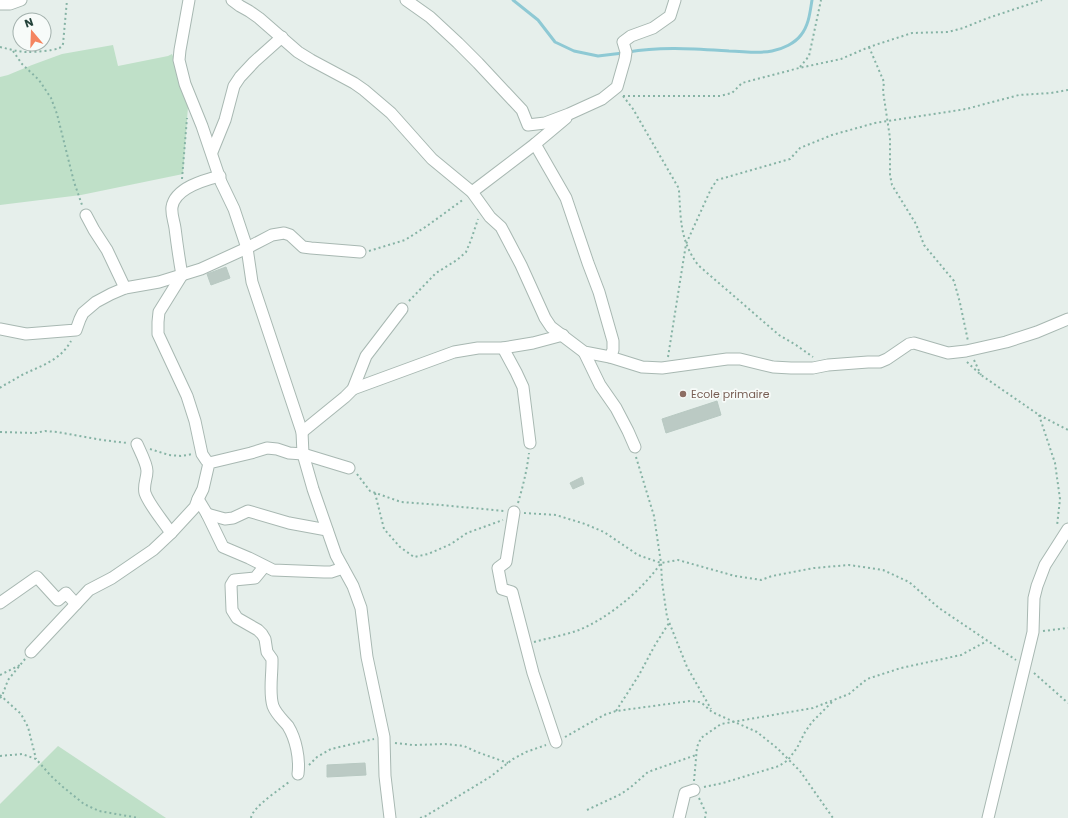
<svg xmlns="http://www.w3.org/2000/svg" width="1068" height="818" viewBox="0 0 1068 818" font-family="Poppins,sans-serif">
	<style>
		.green { fill: #bfe0c8 }
		.lines { fill: none; stroke-linecap: round; stroke-linejoin: round }
		.stream { stroke: #8ec9d4; stroke-width: 3 }
		.building { fill: #bbcac4; stroke: #b8c9c2 }
		.minor-casing { stroke: #a8b8b2; stroke-width: 13 }
		.path { stroke: #86b3a5; stroke-width: 2; stroke-dasharray: 2 3; stroke-linecap: butt }
		.minor { stroke: #fff; stroke-width: 11 }
		.education-dot { fill: #8d6e63; stroke: #f7fbf9; stroke-width: 1.5 }
		.labels { text-anchor: middle; dominant-baseline: central; stroke-width: 3.5; stroke-linejoin: round; paint-order: stroke }
		.education-label { font-size: 11px; fill: #785e54; stroke: #f7fbf9; text-anchor: start }
	</style>
	<rect width="100%" height="100%" fill="#e6efeb"/>
	<g class="green">
		<path d="M113 45 118 66 168 56 172 54 189 93 183 174 81 195 0 205V77L8 75 32 65 62 54Z"/>
		<path d="M58 746 166 818H0V804Z"/>
	</g>
	<g class="lines">
		<g class="stream">
			<path d="M513 0 538 20 555 42 574 51 598 56 623 53"/>
			<path d="M628 52C661 46 697 49 729 51 743 51 759 54 772 51 783 49 795 43 801 35 809 25 810 12 812 0"/>
		</g>
	</g>
	<g class="building">
		<path d="M226 267 230 278 211 285 207 274Z"/>
		<path d="M717 401 721 415 666 433 662 419Z"/>
		<path d="M582 477 584 484 573 489 570 483Z"/>
		<path d="M365 763 366 775 327 777V765Z"/>
	</g>
	<g class="lines">
		<g class="minor-casing">
			<g id="minor">
				<path d="M189 0 180 50 179 60 185 84 202 126 221 182 234 209 247 248 252 282 302 432 303 454 313 489 336 555 353 586 361 608 367 657 384 737 385 776 390 818"/>
				<path d="M232 0 240 6 249 11 259 18 298 52 311 60 354 83 364 90 391 113 432 159 472 192 490 217 501 227 521 265 545 318 551 327 584 352 610 357 642 367 662 368 727 359H740L773 367 791 368H813L828 365 868 362H880L887 359 909 344 914 343 948 353 966 351 1006 342 1037 332 1068 319"/>
				<path d="M406 0 430 17 458 43 478 63 522 110 528 125 545 123 569 114 602 99 617 87 625 59 626 52 623 42 631 36 653 28 670 16 675 0"/>
				<path d="M0 4H10L21 0"/>
				<path d="M535 144 566 198 588 263 599 292 613 341V350L610 357"/>
				<path d="M212 152 225 120 234 86 240 77 254 62 282 37"/>
				<path d="M472 192 535 144 566 118"/>
				<path d="M86 215 94 230 107 250 125 288"/>
				<path d="M0 329 26 334 76 330 80 319 83 313 96 302 111 294 125 288 159 282 201 269 247 248 272 235 284 233 290 235 303 247 311 248 360 252"/>
				<path d="M503 348 516 372 523 387 530 443"/>
				<path d="M584 352 600 385 616 408 628 431 635 447"/>
				<path d="M353 389 454 352 478 348H503L533 343 563 335"/>
				<path d="M302 432 345 397 353 389 366 356 402 309"/>
				<path d="M137 444C140 451 147 464 147 471 147 479 143 485 145 493 149 505 164 522 171 533"/>
				<path d="M209 463 206 460 202 454 195 421 187 396 158 334V322L159 312 182 275C179 259 177 244 175 228 174 221 171 214 172 207 175 188 204 180 220 176"/>
				<path d="M198 499 207 514 223 547 249 558 273 570 324 572H331L343 568"/>
				<path d="M514 512 506 562 498 568 502 589 512 592 533 673 556 742"/>
				<path d="M207 514 225 519 233 518 248 511 289 523 327 530"/>
				<path d="M264 567 255 578 234 580 231 585 232 610 237 618 258 630 262 634 265 639 267 652 272 659V663C272 676 269 694 273 706 276 714 283 720 288 726 296 739 300 759 298 774"/>
				<path d="M0 603 37 577 58 600 66 593 76 604"/>
				<path d="M31 652 89 590 112 578 153 550 171 533 195 507 198 499 203 489 209 463 251 453 267 448 277 449 289 453 303 454 349 468"/>
				<path d="M679 818 685 793 694 790"/>
				<path d="M988 818 1033 632 1034 598 1037 586 1045 565 1068 529"/>
			</g>
		</g>
		<g class="path">
			<path d="M0 47C9 49 18 52 28 52 36 52 52 51 59 48 62 47 62 46 63 44L67 0"/>
			<path d="M869 47 884 82 883 91 890 138V175L892 185 916 224 924 245 954 281 960 303 968 341"/>
			<path d="M13 51 22 64 39 80 51 98 57 114 74 182 82 205"/>
			<path d="M800 67 809 56 821 0"/>
			<path d="M623 96H720L732 93 742 83 799 68 841 59 869 47 912 33 948 32 963 28 988 18 1042 0"/>
			<path d="M623 96 633 109 678 187 679 191C681 221 680 240 698 265L779 335 796 345 813 357"/>
			<path d="M182 179 187 118"/>
			<path d="M369 251 405 240 427 226 464 199"/>
			<path d="M409 301 436 273 457 260 466 252 471 240 478 219"/>
			<path d="M668 357 686 244 711 189 717 180 790 159 800 148 832 135 875 123 966 109 1019 95 1051 93 1068 90"/>
			<path d="M974 360 981 375"/>
			<path d="M967 362 981 375 1039 415 1068 430"/>
			<path d="M0 388 2 386C9 383 15 379 22 375 40 366 60 361 71 341"/>
			<path d="M1039 415 1055 463 1060 499 1057 526"/>
			<path d="M0 432 35 433 45 431 57 432 102 440 127 443"/>
			<path d="M150 449 169 455 181 456 193 454"/>
			<path d="M636 457 654 516 661 563 662 582 667 617 687 667 711 709"/>
			<path d="M357 474 370 491 401 502 441 505 504 511"/>
			<path d="M375 493 384 529 400 547 414 557 428 554 451 544 467 533 503 520"/>
			<path d="M518 503C523 486 527 470 529 453"/>
			<path d="M524 513 556 515 585 524 604 532 638 555 661 563 678 560 735 576 761 580 772 576 814 568 849 565 883 570 909 582 939 608 1016 660"/>
			<path d="M1043 631 1068 628"/>
			<path d="M534 642C549 638 565 635 579 630 610 617 642 590 661 563"/>
			<path d="M1034 673 1068 703"/>
			<path d="M0 675 20 665"/>
			<path d="M0 695 21 714 28 727 36 759"/>
			<path d="M0 698 2 696 8 680 25 659"/>
			<path d="M616 711 639 675 655 645 669 623"/>
			<path d="M565 737 604 715 616 711 690 701 699 702 703 704 712 712 757 732 777 748 800 771 833 818"/>
			<path d="M395 743 413 745 445 744 464 746 477 752 508 763"/>
			<path d="M0 756 22 754 36 759 51 776 63 787 84 804 99 811 139 818"/>
			<path d="M309 765 317 757 331 749 374 739"/>
			<path d="M694 781 697 747 701 738 721 724 813 708 849 694 867 679 901 668 961 655 987 641"/>
			<path d="M704 787 723 783 779 766 788 760 797 748 805 732 812 722 834 700"/>
			<path d="M699 798 706 813 705 818"/>
			<path d="M587 810 621 794 631 787 648 772 696 755"/>
			<path d="M251 818C253 806 281 789 290 781"/>
			<path d="M420 818 424 817 490 777 513 759 526 752 546 745"/>
		</g>
		<use href="#minor" class="minor"/>
	</g>
	<circle class="education-dot" cx="683" cy="394" r="4"/>
	<g class="labels">
		<g class="education-label">
			<text x="691" y="394">Ecole primaire</text>
		</g>
	</g>
	<g transform="translate(32 32) rotate(341)"><circle r="19" fill="#f7fbf9" stroke="#a3b1ad"/>
	<path d="M0-3L7 15L0 10L-7 15Z" fill="#f4845f"/>
	<text y="-6" font-size="11" font-weight="bold" text-anchor="middle" fill="#24423a">N</text>
	</g>
</svg>
